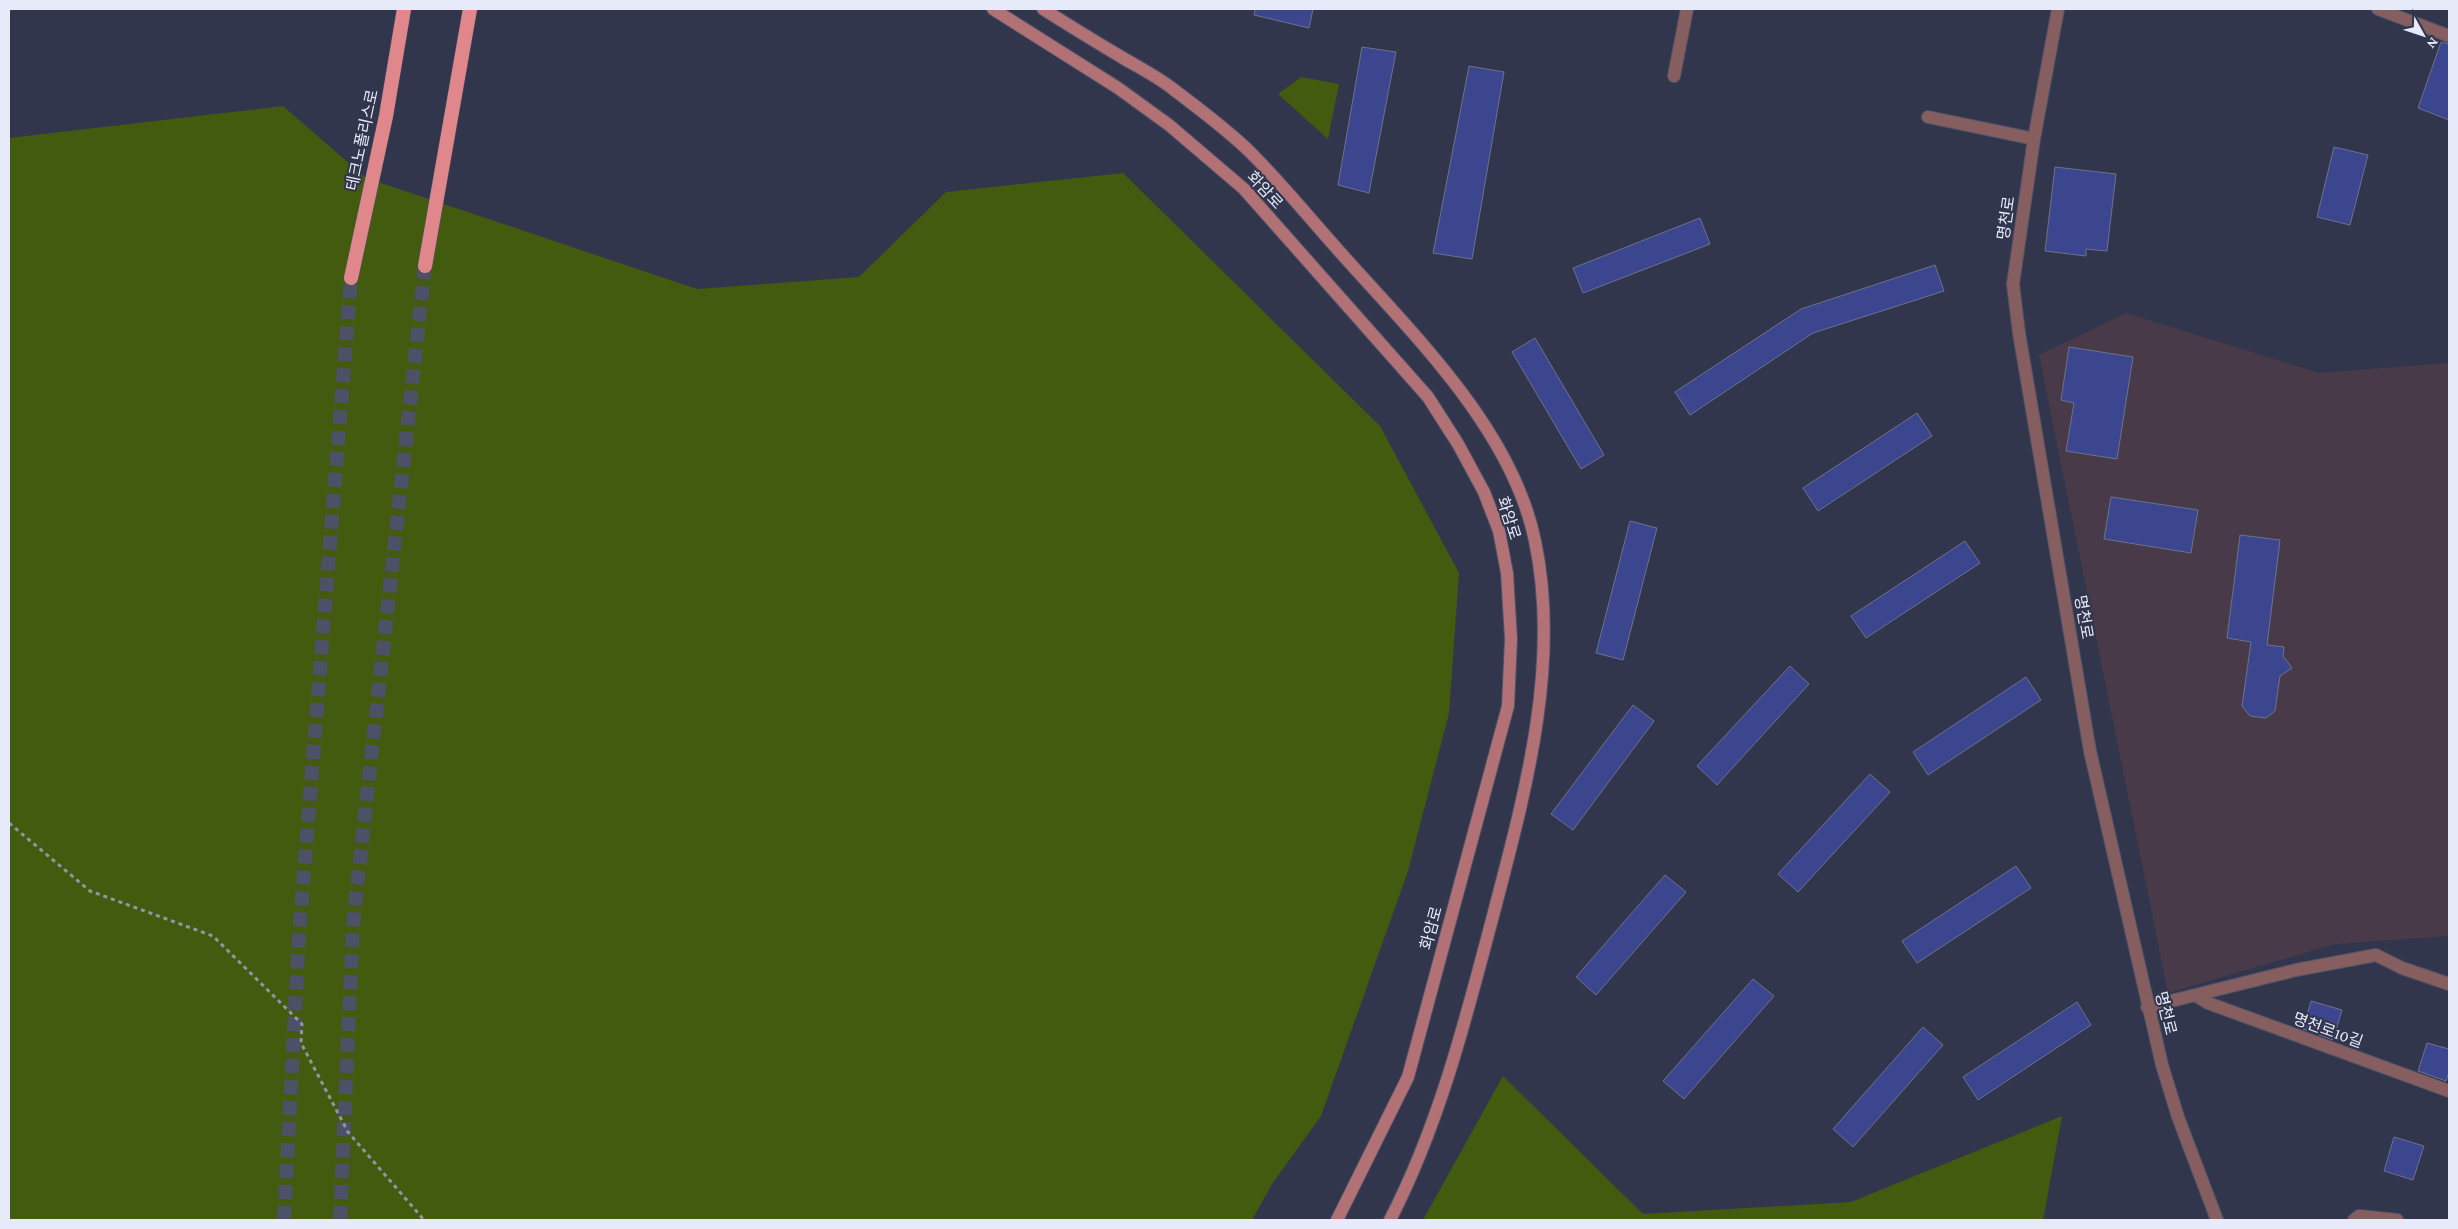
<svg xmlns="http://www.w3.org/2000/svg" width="2458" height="1229" viewBox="0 0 2458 1229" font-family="'Crimson Pro','Noto Sans KR',serif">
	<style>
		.medical { fill: #483a49 }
		.green { fill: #435b0e }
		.building { fill: #3c468e; stroke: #6c728c }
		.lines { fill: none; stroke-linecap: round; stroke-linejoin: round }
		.trunk-tunnel { stroke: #4c5167; stroke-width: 14; stroke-dasharray: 14 7; stroke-linecap: butt }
		.minor-casing { stroke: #4e5369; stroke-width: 14 }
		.tertiary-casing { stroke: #4e5369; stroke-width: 14 }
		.secondary-casing { stroke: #4e5369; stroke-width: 14 }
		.trunk-casing { stroke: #4e5369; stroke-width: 15 }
		.path { stroke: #9195a8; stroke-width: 3; stroke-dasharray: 4 4; stroke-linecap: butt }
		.minor { stroke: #865e5f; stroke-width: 12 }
		.tertiary { stroke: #865e5f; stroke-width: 12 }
		.secondary { stroke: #b17175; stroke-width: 12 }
		.trunk { stroke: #e0878c; stroke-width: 14 }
		.labels { text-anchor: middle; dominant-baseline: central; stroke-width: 4; stroke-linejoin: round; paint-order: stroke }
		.street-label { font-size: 16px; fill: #e6eaf9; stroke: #31364d }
	</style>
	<rect width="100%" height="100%" fill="#31364d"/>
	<path class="medical" d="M2126 313 2319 373 2449 363V936L2335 944 2168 993 2039 355Z"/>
	<g class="green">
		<path d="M1301 77 1339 84 1328 139 1278 94Z"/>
		<path d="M283 106 366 178 697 289 859 277 946 192 1123 173 1380 426 1459 573 1449 713 1408 871 1321 1116 1272 1184 1252 1220H9V138Z"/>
		<path d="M1503 1076 1643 1214 1851 1202 2062 1116 2043 1220H1423Z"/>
	</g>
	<g class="building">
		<path d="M1255 9H1313L1309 28 1254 15Z"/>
		<path d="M2441 42 2449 44V120L2418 108Z"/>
		<path d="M1362 47 1396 52 1369 193 1338 185Z"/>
		<path d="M1469 66 1504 72 1472 259 1433 253Z"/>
		<path d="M2334 147 2368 155 2350 225 2317 217Z"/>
		<path d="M2055 167 2116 174 2107 251 2086 249V256L2045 251Z"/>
		<path d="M1700 218 1710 244 1583 293 1573 268Z"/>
		<path d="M1935 265 1944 291 1813 333 1690 415 1675 392 1801 309Z"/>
		<path d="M1535 338 1604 455 1581 469 1512 352Z"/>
		<path d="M2069 347 2133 357 2117 459 2066 451 2074 403 2061 400Z"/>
		<path d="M1917 413 1932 436 1818 511 1803 488Z"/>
		<path d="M2111 497 2198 510 2191 553 2104 539Z"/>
		<path d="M1630 521 1657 528 1623 660 1596 653Z"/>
		<path d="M2240 535 2280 540 2267 645 2284 647 2283 656 2292 668 2280 676 2275 711 2266 718 2250 716 2242 706 2251 642 2227 638Z"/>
		<path d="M1965 541 1980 563 1866 638 1851 616Z"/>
		<path d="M1790 666 1809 684 1717 785 1697 766Z"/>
		<path d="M2026 677 2041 700 1928 775 1913 752Z"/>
		<path d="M1633 705 1654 721 1573 830 1551 814Z"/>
		<path d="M1870 774 1890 792 1798 892 1778 874Z"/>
		<path d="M2016 866 2031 888 1917 963 1902 941Z"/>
		<path d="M1665 875 1686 892 1596 995 1576 977Z"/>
		<path d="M1753 979 1774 996 1684 1099 1663 1081Z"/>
		<path d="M2311 1001 2342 1010 2333 1040 2303 1029Z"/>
		<path d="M2077 1002 2091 1025 1978 1100 1963 1077Z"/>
		<path d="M1923 1027 1943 1045 1853 1147 1833 1129Z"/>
		<path d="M2427 1043 2449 1049V1072L2446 1081 2418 1071Z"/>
		<path d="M2394 1137 2424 1146 2413 1180 2384 1171Z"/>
	</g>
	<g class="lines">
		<g class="trunk-tunnel">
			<path d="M284 1220 299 936 351 278"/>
			<path d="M340 1220 353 924 425 266"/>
		</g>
		<g class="minor-casing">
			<g id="minor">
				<path d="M2378 9 2449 36"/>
				<path d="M1674 76 1687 9"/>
				<path d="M1928 117 2034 139"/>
				<path d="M2197 996 2208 1003 2449 1091"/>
				<path d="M2147 1007 2296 970 2376 955 2402 968 2449 984"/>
				<path d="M2354 1220 2359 1216 2397 1220"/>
			</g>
		</g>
		<g class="tertiary-casing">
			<path id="tertiary" d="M2058 9 2034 139 2013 284 2019 333 2090 751 2162 1065 2178 1117 2217 1220"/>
		</g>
		<g class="secondary-casing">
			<g id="secondary">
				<path d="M993 9 1118 88 1169 125 1244 189 1428 397 1458 444 1484 492 1499 531 1507 573 1511 639 1508 706 1408 1077 1337 1220"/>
				<path d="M1043 9C1070 26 1096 42 1123 58 1140 68 1158 77 1173 89 1199 109 1228 130 1251 153 1285 187 1316 226 1348 261 1419 340 1513 433 1535 541 1561 664 1525 793 1494 912 1466 1018 1440 1123 1390 1220"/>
			</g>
		</g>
		<g class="trunk-casing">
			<g id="trunk">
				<path d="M425 266 470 9"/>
				<path d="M351 278 386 116 404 9"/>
			</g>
		</g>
		<path class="path" d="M9 823 90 891 213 936 302 1024 301 1043 348 1132 424 1220"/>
		<use href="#minor" class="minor"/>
		<use href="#tertiary" class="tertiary"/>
		<use href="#secondary" class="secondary"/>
		<use href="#trunk" class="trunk"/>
	</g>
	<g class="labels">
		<g class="street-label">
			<text transform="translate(362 140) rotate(-78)">테크노폴리스로</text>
			<text transform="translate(1265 190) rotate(47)">화암로</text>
			<text transform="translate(2006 218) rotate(-82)">명천로</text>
			<text transform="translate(1509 518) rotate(72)">화암로</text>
			<text transform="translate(2084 617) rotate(80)">명천로</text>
			<text transform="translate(1431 928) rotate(-75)">화암로</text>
			<text transform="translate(2166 1013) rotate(76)">명천로</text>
			<text transform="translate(2328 1030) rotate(20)">명천로10길</text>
		</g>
	</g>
	<rect width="2458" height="1229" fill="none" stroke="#e6eaf9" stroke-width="20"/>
	<g transform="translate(2423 35) rotate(130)" stroke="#31364d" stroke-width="4" paint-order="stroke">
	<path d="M0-4L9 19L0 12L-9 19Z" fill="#e6eaf9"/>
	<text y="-8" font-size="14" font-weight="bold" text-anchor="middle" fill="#e6eaf9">N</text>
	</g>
</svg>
